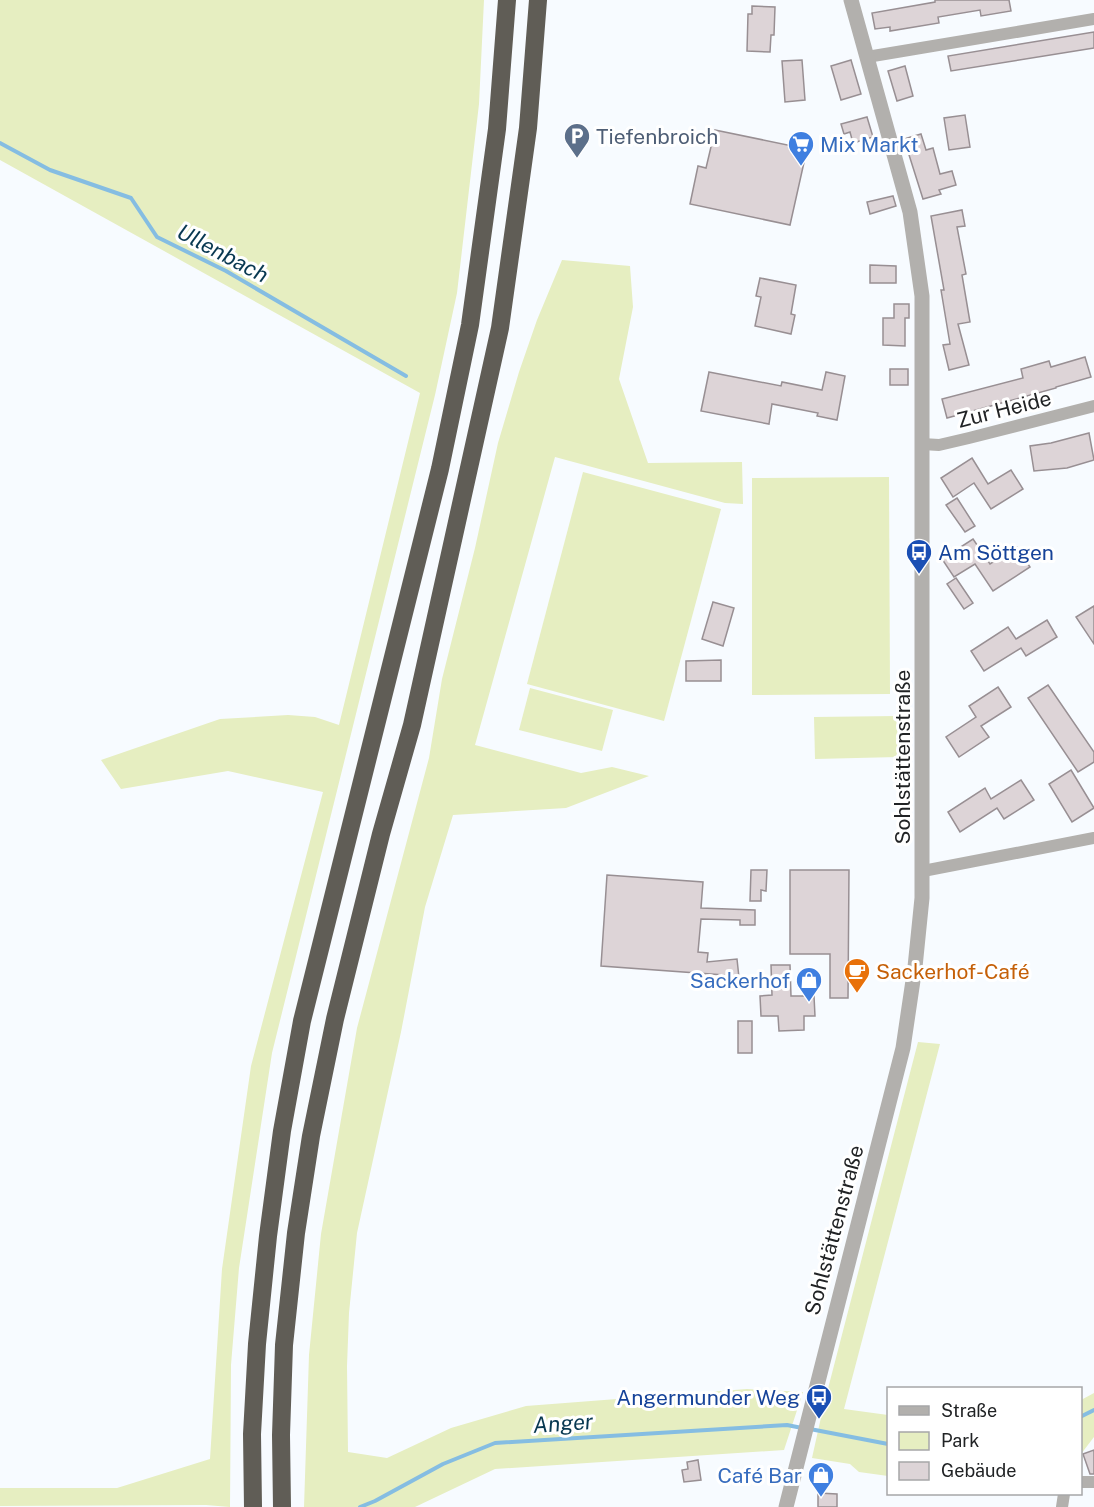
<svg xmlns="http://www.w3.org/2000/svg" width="1094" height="1507" viewBox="0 0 1094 1507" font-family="'Public Sans',sans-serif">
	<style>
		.green { fill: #e6eec1 }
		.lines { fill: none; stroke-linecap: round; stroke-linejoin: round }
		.stream { stroke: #85bde2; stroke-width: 4 }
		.building { fill: #ddd4d7; stroke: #988f93; stroke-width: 1.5 }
		.minor { stroke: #b2b0ad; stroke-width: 12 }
		.tertiary { stroke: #b2b0ad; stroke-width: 15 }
		.motorway { stroke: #605d56; stroke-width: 18 }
		.labels { text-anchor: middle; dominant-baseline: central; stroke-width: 6; stroke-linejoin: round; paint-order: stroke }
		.service-label { font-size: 21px; fill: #4e5e75; stroke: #fff; text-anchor: start }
		.shop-label { font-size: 21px; fill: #366cbe; stroke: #fff; text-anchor: end }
		.street-label { font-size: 21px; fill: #212325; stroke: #fff }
		.transit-label { font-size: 21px; fill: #164399; stroke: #fff; text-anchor: start }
		.food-label { font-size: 21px; fill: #c56008; stroke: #fff; text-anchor: start }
		.water-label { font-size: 22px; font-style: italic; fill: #083851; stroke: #fff }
	</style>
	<rect width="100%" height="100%" fill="#f7fbff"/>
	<g class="green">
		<path d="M0 0H484L479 104 457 293 435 395 272 1053 239 1268 231 1365 230 1507 206 1505 0 1506V1488H117L210 1459 222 1269 251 1066 323 792 228 771 121 789 101 760 220 719 288 715 315 717 339 725 420 393 0 160Z"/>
		<path d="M562 260 630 266 633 307 619 379 648 463 742 462 743 504 725 503 555 457 475 745 581 773 612 767 649 776 566 808 453 815 425 907 401 1032 357 1233 349 1313 347 1366 348 1452 387 1458 451 1428 526 1406 747 1389 803 1392 784 1450 495 1469 415 1507H304L309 1355 321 1234 357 1028 429 758 442 679 475 548 498 443 519 372 537 320Z"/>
		<path d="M583 472 721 509 664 721 527 684Z"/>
		<path d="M889 477 890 694 752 695V478Z"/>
		<path d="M530 688 613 710 602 751 519 730Z"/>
		<path d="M897 716 898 757 815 759 814 717Z"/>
		<path d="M918 1042 940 1044 844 1409 888 1415V1476L859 1472 850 1464 812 1458 824 1404Z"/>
		<path d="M1094 1393V1437L1081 1454V1400Z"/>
	</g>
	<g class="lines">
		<g class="stream">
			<path d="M0 143 50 170 131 198 157 237 226 271 406 376"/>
			<path d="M1080 1417 1094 1410"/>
			<path d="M810 1429 888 1444"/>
			<path d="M360 1507 375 1501 443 1464 495 1443 787 1425 802 1428"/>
		</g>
	</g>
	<g class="building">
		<path d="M935 0H1009L1011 11 981 16 980 10 938 17 939 23 890 31V27L875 29 872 13 935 2Z"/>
		<path d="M752 6 775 7 774 35H771L770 52 747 51 748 14H752Z"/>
		<path d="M1094 32V48L951 71 948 56Z"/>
		<path d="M802 60 805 100 785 102 782 61Z"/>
		<path d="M851 60 861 94 841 100 831 66Z"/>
		<path d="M905 66 913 96 897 101 888 71Z"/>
		<path d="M965 115 970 147 949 150 944 118Z"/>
		<path d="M867 117 873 137 853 143 850 132 844 134 841 124Z"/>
		<path d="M715 130 807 149 790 225 690 204 698 166 706 168Z"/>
		<path d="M921 134 926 150 933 148 940 174 952 171 956 185 939 190 941 194 923 199 904 139Z"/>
		<path d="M893 196 896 206 870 214 867 202Z"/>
		<path d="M962 210 965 226 957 227 966 274 962 275 970 322 958 324 969 365 949 370 943 345 950 344 941 290H944L931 216Z"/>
		<path d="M870 265 896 266V283H870Z"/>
		<path d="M760 278 796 285 791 314 795 315 791 334 755 326 761 297 756 296Z"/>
		<path d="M894 304H909V318H905V346L883 345V318H894Z"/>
		<path d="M1085 357 1091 377 1056 387V388L947 418 942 399 1023 378 1021 369 1049 361 1051 367Z"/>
		<rect x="890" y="369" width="18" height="16"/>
		<path d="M709 372 781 386 782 382 822 390 826 372 845 376 837 420 817 416 818 413 772 404 769 424 701 411Z"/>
		<path d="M1089 433 1094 460 1067 468 1034 471 1030 446 1051 443Z"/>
		<path d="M972 458 988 484 1011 470 1023 489 991 509 974 483 953 497 941 478Z"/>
		<path d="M957 498 975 526 965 532 946 505Z"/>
		<path d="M973 539 990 564 1017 547 1030 567 993 591 975 564 954 577 942 559Z"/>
		<path d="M956 578 973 603 964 609 947 584Z"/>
		<path d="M713 602 734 608 723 646 702 639Z"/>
		<path d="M1094 606V644L1076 617Z"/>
		<path d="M1047 620 1057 637 1026 656 1021 648 984 671 971 651 1008 627 1016 639Z"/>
		<path d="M721 660V681H686V661Z"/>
		<path d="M1048 685 1094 752V762L1078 772 1028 698Z"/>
		<path d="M998 687 1011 707 981 726 989 737 959 757 946 737 976 717 969 706Z"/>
		<path d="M1071 770 1094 808 1072 822 1049 784Z"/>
		<path d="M1021 780 1034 800 1004 819 997 808 960 832 948 812 985 788 991 799Z"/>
		<path d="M751 870H767L766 891 761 890V901H750Z"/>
		<path d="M790 870H849L848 998H830V954H790Z"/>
		<path d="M607 875 703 882 701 908 755 910V925H740V920L701 919 698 952 708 953 707 962 737 959 740 987 725 989 724 975 601 966Z"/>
		<path d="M771 965H790L791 996H814L815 1016H804V1030L779 1031 778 1016H761L760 996 772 995Z"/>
		<rect x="738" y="1021" width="14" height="32"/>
		<path d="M1094 1450V1474H1090L1083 1454Z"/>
		<path d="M698 1460 701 1480 684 1482 682 1470 688 1469 687 1462Z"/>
		<path d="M818 1493 837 1494V1507H818Z"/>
	</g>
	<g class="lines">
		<g class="minor">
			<path d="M867 57 1094 19"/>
			<path d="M922 444 939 445 969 438 1094 406"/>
			<path d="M923 871 1094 838"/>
			<path d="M1080 1482H1094"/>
			<path d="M1062 1507 1064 1494"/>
		</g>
		<path class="tertiary" d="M786 1507 903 1048 915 967 922 898V296L910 212 851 0"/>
		<g class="motorway">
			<path d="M253 1507 252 1434 257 1344 268 1236 282 1131 302 1021 440 469 470 325 497 129 507 0"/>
			<path d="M282 1507 281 1435 284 1345 296 1233 311 1136 335 1019 381 834 412 725 500 328 528 128 538 0"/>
		</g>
	</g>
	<defs>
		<g id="parking-pin" transform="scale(1.35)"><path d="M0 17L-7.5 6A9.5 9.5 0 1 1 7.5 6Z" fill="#5c6f8a" stroke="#fff"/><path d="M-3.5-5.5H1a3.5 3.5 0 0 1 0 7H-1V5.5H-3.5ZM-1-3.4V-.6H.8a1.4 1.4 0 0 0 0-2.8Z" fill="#fff"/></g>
		<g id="supermarket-pin" transform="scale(1.35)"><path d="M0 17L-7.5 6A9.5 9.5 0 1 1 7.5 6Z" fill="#3f7fe0" stroke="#fff"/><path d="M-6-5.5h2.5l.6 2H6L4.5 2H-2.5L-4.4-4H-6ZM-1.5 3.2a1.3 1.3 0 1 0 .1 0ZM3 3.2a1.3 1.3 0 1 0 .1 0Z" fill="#fff"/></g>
		<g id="bus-pin" transform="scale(1.35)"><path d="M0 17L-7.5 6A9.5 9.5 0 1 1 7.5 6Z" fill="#1a4fb4" stroke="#fff"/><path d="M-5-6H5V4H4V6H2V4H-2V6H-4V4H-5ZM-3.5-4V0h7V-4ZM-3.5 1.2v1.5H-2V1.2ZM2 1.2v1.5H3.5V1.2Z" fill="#fff"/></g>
		<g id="cafe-pin" transform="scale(1.35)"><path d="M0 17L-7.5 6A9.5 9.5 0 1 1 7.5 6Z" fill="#e8710a" stroke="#fff"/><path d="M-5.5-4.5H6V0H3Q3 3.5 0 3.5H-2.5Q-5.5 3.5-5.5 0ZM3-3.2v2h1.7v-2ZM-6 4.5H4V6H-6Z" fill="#fff"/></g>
		<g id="shop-pin" transform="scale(1.35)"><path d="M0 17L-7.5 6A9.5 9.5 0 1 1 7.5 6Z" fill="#3f7fe0" stroke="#fff"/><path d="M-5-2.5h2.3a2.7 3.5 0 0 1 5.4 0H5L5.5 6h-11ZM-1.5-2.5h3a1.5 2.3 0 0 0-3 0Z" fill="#fff"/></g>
	</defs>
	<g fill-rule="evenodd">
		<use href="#parking-pin" x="577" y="136"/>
		<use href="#supermarket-pin" x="801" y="144"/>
		<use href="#bus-pin" x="919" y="552"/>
		<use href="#cafe-pin" x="857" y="971"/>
		<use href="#shop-pin" x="809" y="980"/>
		<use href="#bus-pin" x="819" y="1397"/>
		<use href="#shop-pin" x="821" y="1475"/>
	</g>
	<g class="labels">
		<g class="service-label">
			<text x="596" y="136">Tiefenbroich</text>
		</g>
		<g class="shop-label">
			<text x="820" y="144" text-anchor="start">Mix Markt</text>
			<text x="790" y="980">Sackerhof</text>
			<text x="802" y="1475">Café Bar</text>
		</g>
		<g class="street-label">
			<text transform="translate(1004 409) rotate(-14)">Zur Heide</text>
			<text transform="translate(902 757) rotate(-90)">Sohlstättenstraße</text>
			<text transform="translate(834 1230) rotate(-75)">Sohlstättenstraße</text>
		</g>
		<g class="transit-label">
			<text x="938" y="552">Am Söttgen</text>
			<text x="800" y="1397" text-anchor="end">Angermunder Weg</text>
		</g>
		<g class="food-label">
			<text x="876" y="971">Sackerhof-Café</text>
		</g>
		<g class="water-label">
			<text transform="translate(223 253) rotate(28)">Ullenbach</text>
			<text transform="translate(563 1423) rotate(-4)">Anger</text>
		</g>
	</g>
	<rect x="887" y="1387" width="195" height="108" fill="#ffffff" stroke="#a6a7a8" stroke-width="1.5"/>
	<rect x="899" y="1406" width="30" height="9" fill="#b2b0ad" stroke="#a6a7a8" stroke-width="1.5"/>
	<text x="941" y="1417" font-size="18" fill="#212325">Straße</text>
	<rect x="899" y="1432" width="30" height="18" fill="#e6eec1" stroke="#a6a7a8" stroke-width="1.5"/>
	<text x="941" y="1447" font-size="18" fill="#212325">Park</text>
	<rect x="899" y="1462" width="30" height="18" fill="#ddd4d7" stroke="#a6a7a8" stroke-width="1.5"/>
	<text x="941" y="1477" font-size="18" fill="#212325">Gebäude</text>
</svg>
